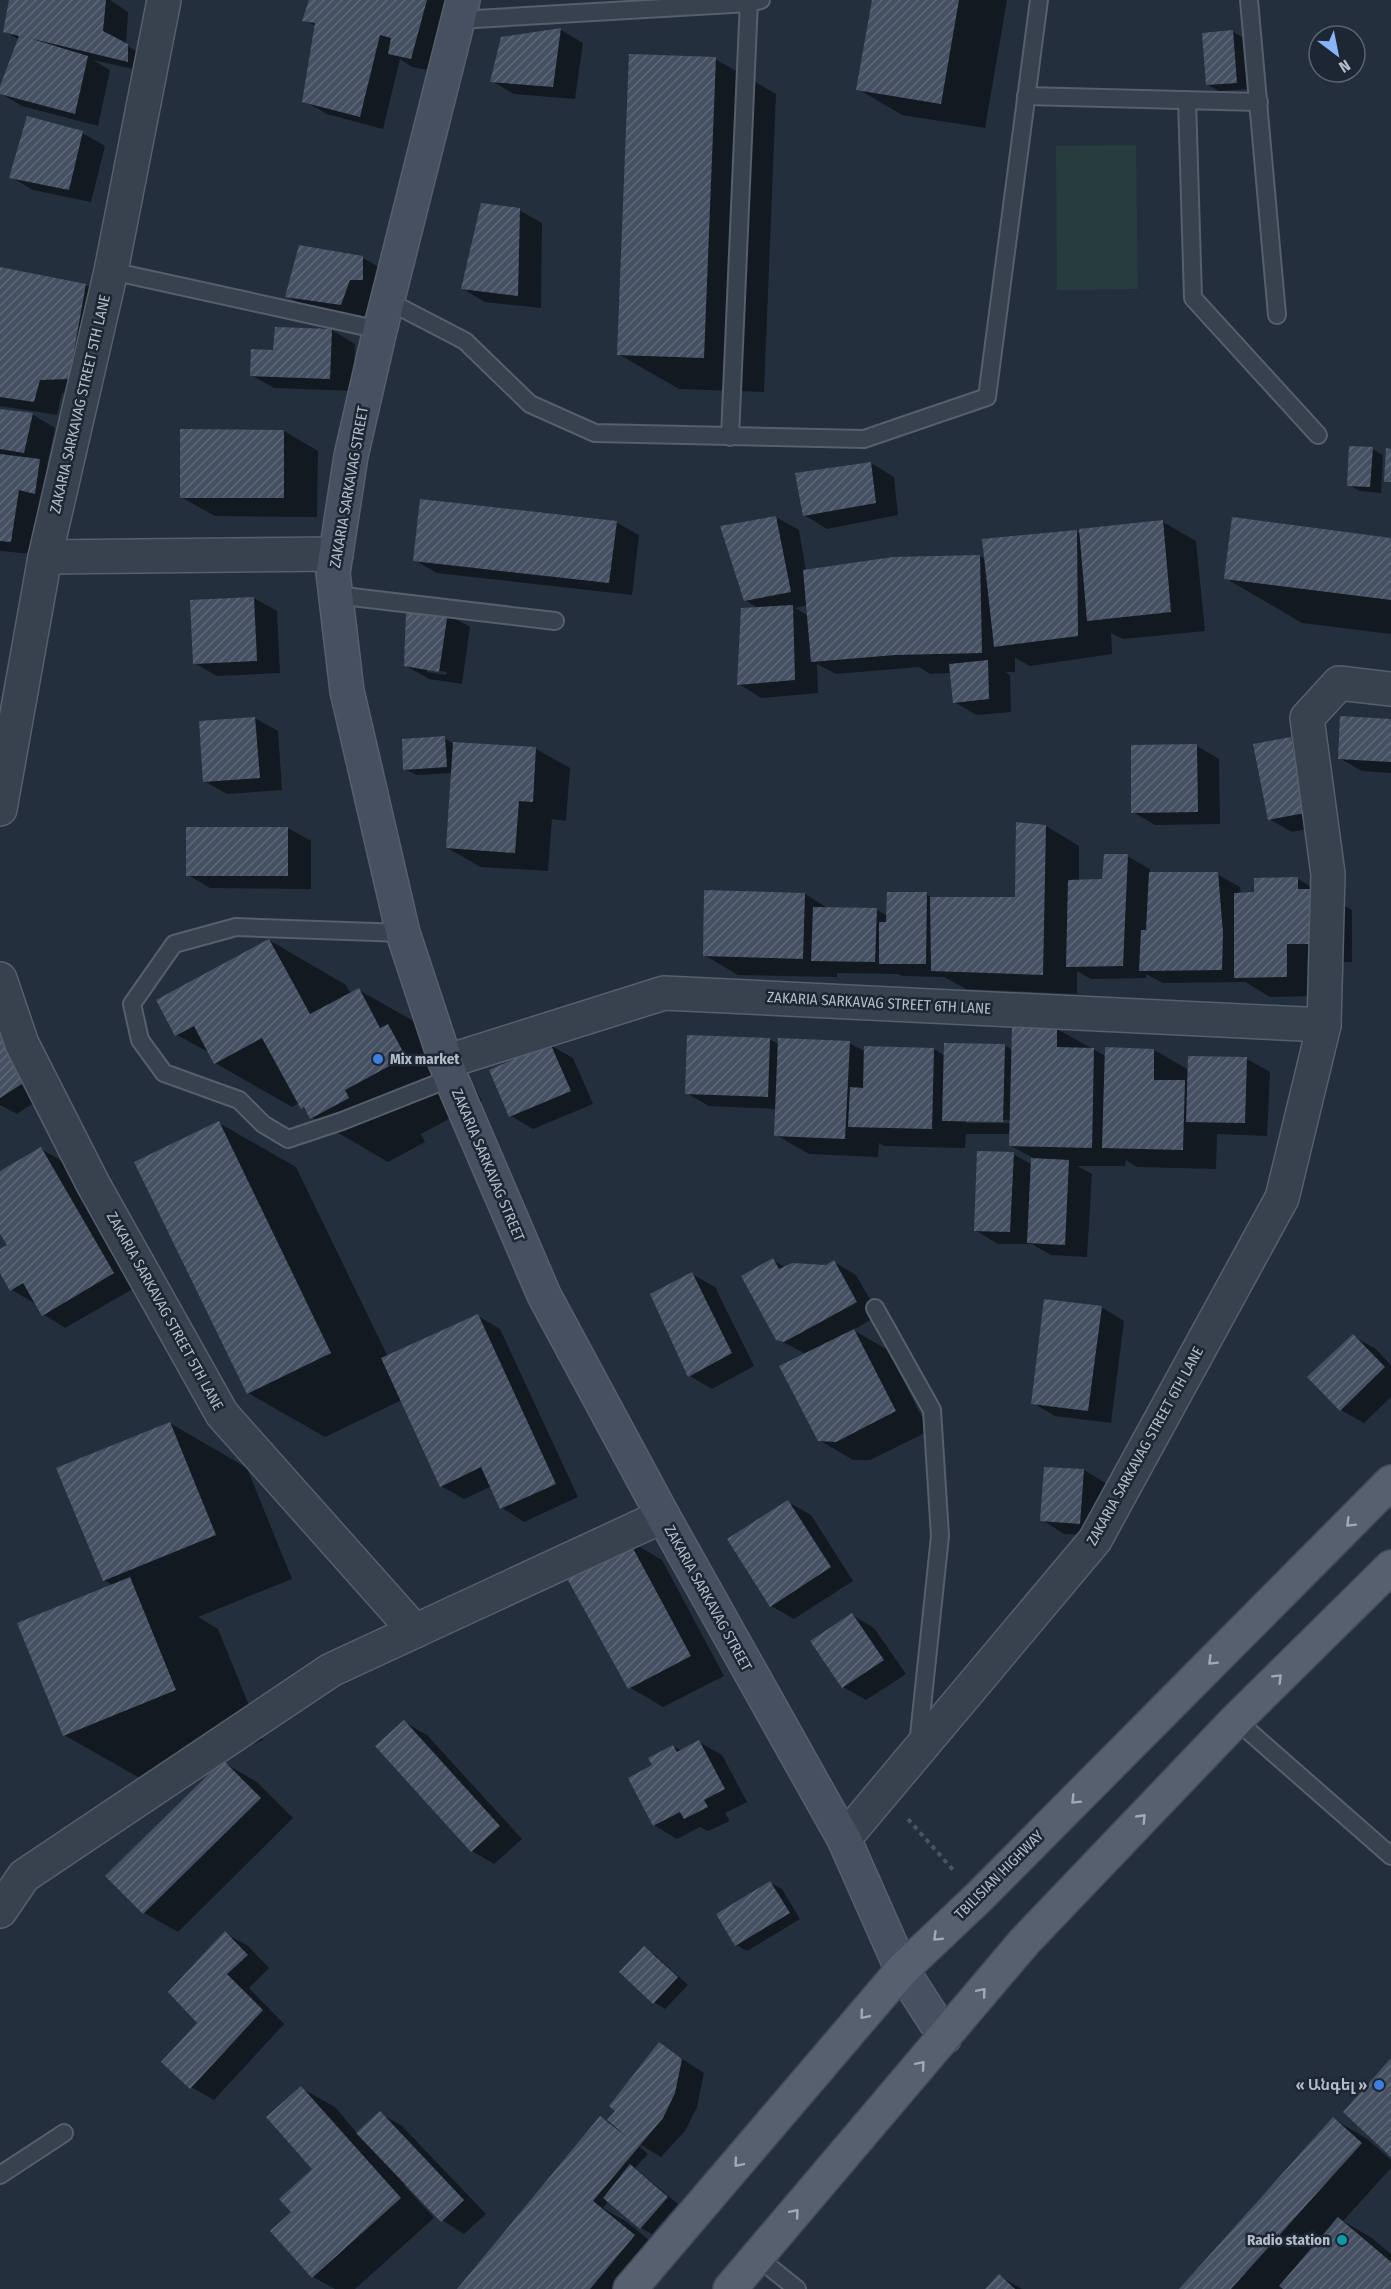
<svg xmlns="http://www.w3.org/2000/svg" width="1391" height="2289" viewBox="0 0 1391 2289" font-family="'Fira Sans Condensed','Noto Sans Armenian',sans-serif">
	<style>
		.grass { fill: #263c3f }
		.shadow { fill: #0007; fill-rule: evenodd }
		.building { fill: url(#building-hatch) }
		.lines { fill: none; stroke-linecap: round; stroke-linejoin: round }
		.lane-casing { stroke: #565f6c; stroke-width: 20 }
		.street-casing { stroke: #565f6c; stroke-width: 36 }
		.secondary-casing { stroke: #565f6c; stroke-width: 36 }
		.primary-casing { stroke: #414a57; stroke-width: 36 }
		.path { stroke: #44595c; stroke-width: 4; stroke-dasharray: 4.5 4.5; stroke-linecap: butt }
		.lane { stroke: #38414e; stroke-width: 16 }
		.street { stroke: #38414e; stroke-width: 33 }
		.secondary { stroke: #465061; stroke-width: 33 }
		.primary { stroke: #56606e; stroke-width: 33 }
		.oneway { stroke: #a1aab7 }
		.shop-dot { fill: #3f7fe0; stroke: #1d2633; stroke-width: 2 }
		.culture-dot { fill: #0f9aa8; stroke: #1d2633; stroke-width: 2 }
		.labels { text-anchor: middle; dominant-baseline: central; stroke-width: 5; stroke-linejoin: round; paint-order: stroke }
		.street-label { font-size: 15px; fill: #b4bcc9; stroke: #1d2633 }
		.poi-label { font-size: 15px; font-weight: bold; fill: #b4bcc9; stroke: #1d2633; text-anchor: end }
	</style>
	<defs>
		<pattern id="building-hatch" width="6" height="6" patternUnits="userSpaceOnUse" patternTransform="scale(1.5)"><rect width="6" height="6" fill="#455162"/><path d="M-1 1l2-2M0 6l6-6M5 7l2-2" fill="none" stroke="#5d6877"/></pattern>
	</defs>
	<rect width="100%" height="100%" fill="#242f3e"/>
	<path class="grass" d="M1136 145 1138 289 1057 290 1056 146Z"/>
	<g class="shadow">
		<path d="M11 0H110L128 12 126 45 150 59 151 73 93 60 110 70 98 126 22 106 0 93 19 40 5 31Z"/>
		<path d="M311 0H446L452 3 434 71 412 67 400 59 383 129 327 114 304 101 316 26 304 20Z"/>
		<path d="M873 0H1007L985 128 902 115 858 89Z"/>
		<path d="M561 30 583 43 575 99 514 94 492 81Z"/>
		<path d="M1233 32 1244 38 1247 89 1219 91 1208 85Z"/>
		<path d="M715 59 776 94 764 392 679 389 618 354Z"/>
		<path d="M82 133 105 146 91 202 33 190 11 177Z"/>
		<path d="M519 210 542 223 541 308 485 302 463 289Z"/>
		<path d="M363 258 386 271 373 293 364 317 309 309 287 296Z"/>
		<path d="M0 269 86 285 108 298 92 392 62 393 57 415 0 406Z"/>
		<path d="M332 330 355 344 353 391 274 388 251 375 275 351Z"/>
		<path d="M0 410 32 414 55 428 47 465 62 473 34 554 0 551Z"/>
		<path d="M284 431 318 451 317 517 215 516 181 497Z"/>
		<path d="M1372 449 1383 455 1381 493 1360 491 1349 485Z"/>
		<path d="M871 463 894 477 898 515 827 529 804 515Z"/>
		<path d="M776 517 799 530 806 571 980 556 986 560 1076 532 1081 534 1163 522 1196 541 1205 631 1123 639 1111 633 1112 654 1030 666 1015 658V672H1005L1010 675 1011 712 977 715 954 702 951 673 930 674 919 667 836 674 817 664 818 693 761 698 739 684 760 609 745 600ZM808 605 809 616 795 608Z"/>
		<path d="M616 522 639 535 632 595 437 573 414 560Z"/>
		<path d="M1391 539V634L1302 623 1225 578Z"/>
		<path d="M254 598 277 611 280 673 217 676 194 663Z"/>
		<path d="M447 614 470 627 462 684 429 679 406 666ZM427 669 447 672 446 675 427 672Z"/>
		<path d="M255 718 278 731 282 790 227 794 204 781Z"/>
		<path d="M1391 720V773L1362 771 1339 758Z"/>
		<path d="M444 738 454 744 536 749 570 768 566 821 552 819 548 871 481 867 447 848 453 773 416 775 405 769Z"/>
		<path d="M1290 739 1313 752 1327 825 1292 832 1269 819Z"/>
		<path d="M1197 746 1219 759 1220 824 1155 825 1133 812Z"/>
		<path d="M1046 826 1079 846V881H1103L1127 856 1150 869V873L1217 874 1240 887 1241 894H1256L1298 879 1352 910V962L1320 963V996L1270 997 1245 982 1163 983 1146 974V978L1091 979 1077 971V994L966 989 944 977 903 976 898 974 837 973V977L738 975 704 955 805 894 829 909 877 910 888 916 926 894 935 899 1016 898Z"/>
		<path d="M188 828H288L311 841V889L210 888 188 875Z"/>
		<path d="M269 940 346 985 351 994 359 990 436 1034 465 1070 482 1101 421 1134 425 1142 388 1162 311 1117 299 1103 292 1107 215 1063 210 1053 177 1035Z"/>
		<path d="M0 996 49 1093 17 1114 0 1105Z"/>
		<path d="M1057 1029 1107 1057 1154 1050 1189 1070 1247 1059 1270 1072 1267 1136 1217 1134 1216 1169 1137 1167 1126 1160 1125 1166H1077L1092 1174 1087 1257 1051 1255 1032 1244H998L975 1230 1013 1154 1033 1165V1158L1011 1146V1134H966L965 1148 884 1146 879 1143 878 1157 809 1154 776 1135 777 1109 709 1106 686 1093 769 1039 780 1045 849 1043 866 1052 934 1049 945 1056 1004 1045 1013 1050ZM966 1120H1011V1123H966Z"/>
		<path d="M550 1045 573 1058 593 1104 533 1129 511 1116Z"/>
		<path d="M219 1123 296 1167 388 1357 478 1316 500 1329 578 1497 524 1522 502 1508 492 1486 464 1499 441 1486 402 1400 325 1437 248 1393Z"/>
		<path d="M41 1149 64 1162 136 1287 65 1328 43 1314 34 1303 12 1290 0 1270V1251L9 1246 0 1231V1173Z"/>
		<path d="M773 1260 786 1268 826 1267 834 1262 856 1275 879 1315 853 1330 888 1350 929 1431 870 1460H853L819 1440 806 1354 777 1339Z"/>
		<path d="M692 1274 715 1287 754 1366 712 1389 690 1376Z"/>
		<path d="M1101 1307 1124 1321 1111 1423 1055 1416 1033 1403Z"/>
		<path d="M1353 1336 1376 1349 1391 1365V1397L1364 1423 1341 1410 1310 1377Z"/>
		<path d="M170 1423 247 1468 292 1579 198 1617 218 1629 263 1740 152 1785 64 1735 113 1585 104 1580Z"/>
		<path d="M1084 1470 1107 1484 1103 1536 1064 1534 1042 1520Z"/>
		<path d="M788 1502 811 1515 853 1581 794 1619 771 1606Z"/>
		<path d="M628 1540 662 1560 724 1676 663 1707 629 1687Z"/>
		<path d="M852 1615 874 1628 906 1674 866 1700 843 1687 812 1642Z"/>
		<path d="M404 1722 427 1735 522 1839 494 1864 472 1851Z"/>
		<path d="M699 1742 722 1755 747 1802 725 1813 730 1821 708 1831 700 1827 677 1839 654 1825V1766L673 1746 682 1751Z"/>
		<path d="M223 1762 257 1782 293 1818 178 1932 144 1913Z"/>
		<path d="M771 1883 782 1889 800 1919 747 1951 736 1945Z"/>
		<path d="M225 1933 248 1946 269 1968 249 1988 284 2024 214 2100 191 2087 199 2023Z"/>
		<path d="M644 1948 655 1955 688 1985 665 2009 654 2002Z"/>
		<path d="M659 2044 704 2073 697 2107 685 2131 661 2157 641 2145 640 2147 648 2154 635 2168 678 2204 652 2234 641 2228 609 2201 603 2208 627 2222 668 2256 640 2289H459L601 2118 608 2122 618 2111Z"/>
		<path d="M301 2088 335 2107 358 2134 380 2113 402 2126 486 2214 464 2234 442 2220 406 2183 404 2185 434 2218 355 2289H335L313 2277 293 2212 314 2170Z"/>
		<path d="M1334 2119 1367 2139 1391 2160V2168L1343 2221 1372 2238 1391 2254V2289H1285L1283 2287 1282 2289H1181Z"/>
		<path d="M999 2276 1022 2289H987Z"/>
	</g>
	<g class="building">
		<path d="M9 0H106L103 31 128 44V62L29 38 88 56 75 114 0 94V86L19 36 3 32Z"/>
		<path d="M309 0H427L411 59 388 54 391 38 380 35 360 117 302 102 315 23 302 21Z"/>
		<path d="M872 0H959L941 104 856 90Z"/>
		<path d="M561 28 553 87 490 82 501 37Z"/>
		<path d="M1233 30 1237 83 1206 85 1202 33Z"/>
		<path d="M629 54 716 57 704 358 617 355Z"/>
		<path d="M27 116 83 131 69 190 9 178Z"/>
		<path d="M481 203 520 208 518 296 461 289Z"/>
		<path d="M299 245 363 256V280H350L341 305 285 297Z"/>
		<path d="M0 267 86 284 69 379 40 380 34 402 0 397Z"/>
		<path d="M275 327 332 329 330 379 250 376 251 349 273 350Z"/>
		<path d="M0 409 33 413 24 453 0 449Z"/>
		<path d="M180 429 284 430V498H180Z"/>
		<path d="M1349 446 1373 447 1370 487 1347 486Z"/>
		<path d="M1386 448 1391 449V482H1384Z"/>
		<path d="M0 454 40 459 35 494 19 490 11 542 0 541Z"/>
		<path d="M871 462 876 503 803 516 795 473Z"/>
		<path d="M420 499 617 521 609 583 413 561Z"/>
		<path d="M776 516 791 592 744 601 720 526Z"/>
		<path d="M1232 517 1391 538V600L1224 579Z"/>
		<path d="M1163 520 1171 612 1087 621 1079 529Z"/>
		<path d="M1077 530 1078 636 994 647 982 539Z"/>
		<path d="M980 555 982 653 895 655 811 662 803 570 893 557Z"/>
		<path d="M254 597 257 661 193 664 190 600Z"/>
		<path d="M793 605 795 680 737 685 741 608Z"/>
		<path d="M448 612 439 672 404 666 406 613Z"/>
		<path d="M988 660 989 699 953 703 949 664Z"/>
		<path d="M1340 716 1391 719V762L1338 759Z"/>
		<path d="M255 717 260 778 203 782 199 721Z"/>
		<path d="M445 736 447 767 403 770 402 739Z"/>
		<path d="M1291 737 1305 813 1268 820 1253 744Z"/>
		<path d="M453 742 536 747 533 802 519 801 515 853 446 848Z"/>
		<path d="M1197 744 1198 812 1131 813V745Z"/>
		<path d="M1016 822 1046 825 1043 975 931 971 930 897H1015Z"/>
		<rect x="186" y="827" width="102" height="49"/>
		<path d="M1104 854H1128L1123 966 1066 967 1068 880 1102 879Z"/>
		<path d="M1149 872H1218L1223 933 1222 970 1139 971 1141 930H1146Z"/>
		<path d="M1298 877V889H1318L1319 944H1287V977L1234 978V893L1254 892V878Z"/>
		<path d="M704 890 805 893 803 959 703 956Z"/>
		<path d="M887 892H927L926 964H879V922H886Z"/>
		<path d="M813 907 877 908 875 962 811 961Z"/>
		<path d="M269 939 310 1014 359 988 380 1028 388 1024 406 1057 345 1090 349 1098 310 1119 304 1107 301 1109 262 1038 214 1064 194 1026 175 1036 156 1000Z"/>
		<path d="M1012 1027 1057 1028V1047L1094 1048 1092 1148 1009 1146Z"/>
		<path d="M0 1035 28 1080 0 1098Z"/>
		<path d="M687 1035 770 1038 768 1097 685 1094Z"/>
		<path d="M778 1038 850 1041 845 1139 774 1136Z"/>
		<path d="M550 1043 571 1091 509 1117 489 1070Z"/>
		<path d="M944 1043 1005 1044 1003 1122 942 1121Z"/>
		<path d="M864 1046 934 1048 932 1129 848 1127 850 1087 863 1088Z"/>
		<path d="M1105 1047 1154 1049V1080H1185L1183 1150 1102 1148Z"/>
		<path d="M1188 1056 1247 1057 1245 1123 1186 1122Z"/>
		<path d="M219 1121 331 1353 247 1394 134 1162Z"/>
		<path d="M41 1147 114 1273 42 1316 23 1283 10 1291 0 1273V1249L7 1245 0 1234V1171Z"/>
		<path d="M977 1151 1014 1152 1010 1232 974 1231Z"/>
		<path d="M1031 1158 1069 1160 1065 1245 1027 1243Z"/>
		<path d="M773 1258 779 1269 792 1263 826 1265 834 1260 857 1302 784 1342 776 1340 741 1276Z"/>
		<path d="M692 1272 732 1353 688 1377 650 1294Z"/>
		<path d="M1044 1299 1102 1306 1088 1411 1031 1404Z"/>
		<path d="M478 1314 556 1484 500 1509 481 1467 440 1487 381 1358Z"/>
		<path d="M854 1329 896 1411 836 1442 818 1441 779 1366Z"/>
		<path d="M1353 1334 1385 1367 1340 1411 1307 1377Z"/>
		<path d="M170 1422 216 1535 103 1581 56 1468Z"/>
		<path d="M1044 1467 1084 1469 1080 1524 1040 1521Z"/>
		<path d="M788 1500 831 1567 770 1607 727 1539Z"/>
		<path d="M628 1539 691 1656 628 1689 564 1573Z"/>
		<path d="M130 1577 176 1690 63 1736 17 1623Z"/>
		<path d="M852 1613 884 1660 842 1688 810 1641Z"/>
		<path d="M404 1720 500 1826 471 1852 375 1746Z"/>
		<path d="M699 1740 725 1789 704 1800 708 1807 684 1819 680 1812 653 1826 628 1778 652 1765 648 1758 673 1745 677 1752Z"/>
		<path d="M223 1760 261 1798 143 1914 105 1876Z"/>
		<path d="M770 1881 790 1913 735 1946 716 1914Z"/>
		<path d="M225 1931 248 1955 227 1974 263 2010 190 2089 161 2062 197 2023 168 1992Z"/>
		<path d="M644 1946 678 1977 653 2004 619 1972Z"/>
		<path d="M659 2042 682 2059 675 2093 663 2118 593 2201 635 2235 590 2289H457L600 2116 628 2138 607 2120 615 2111 609 2106Z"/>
		<path d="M1391 2058V2157L1343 2112Z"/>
		<path d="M301 2086 401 2198 312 2278 270 2231 291 2212 279 2199 312 2169 266 2117Z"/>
		<path d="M380 2111 464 2200 441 2222 356 2133Z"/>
		<path d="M1333 2117 1362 2143 1231 2289H1179Z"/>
		<path d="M630 2164 668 2197 640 2229 603 2198Z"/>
		<path d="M1338 2217 1391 2262V2289H1283L1279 2286Z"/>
		<path d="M999 2274 1015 2289H985Z"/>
	</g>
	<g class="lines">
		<g class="lane-casing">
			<g id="lane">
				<path d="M1249 0 1277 315"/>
				<path d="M458 20 749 3 761 0"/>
				<path d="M1026 96 1259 102"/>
				<path d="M1187 100 1193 298 1318 435"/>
				<path d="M111 271 380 330"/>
				<path d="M388 301 465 341 530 404 595 433 864 439 987 397 1039 0"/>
				<path d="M730 437 749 0"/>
				<path d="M335 595 555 621"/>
				<path d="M403 933 236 927 174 944 132 1004 140 1040 164 1073 239 1100 263 1124 288 1139 342 1121 451 1078"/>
				<path d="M875 1308 932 1410 940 1536 918 1745"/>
				<path d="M1236 1720 1391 1856"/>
				<path d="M0 2175 64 2133"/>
				<path d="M757 2257 797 2289"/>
			</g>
		</g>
		<g class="street-casing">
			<g id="street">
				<path d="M45 557 336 554"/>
				<path d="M0 809 45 557 111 271 164 0"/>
				<path d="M0 979 22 1044 93 1184 222 1414 415 1631"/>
				<path d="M445 1062 664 993 1324 1025"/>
				<path d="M844 1839 1095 1540 1282 1198 1324 1025 1328 874 1307 718 1339 683 1391 689"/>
				<path d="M0 1911 24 1876 331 1670 663 1516"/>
			</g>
		</g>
		<g class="secondary-casing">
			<path id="secondary" d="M463 0 380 330 351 456 333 573 347 691 403 933 451 1078 544 1295 663 1516 844 1839 902 1970 945 2037"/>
		</g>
		<g class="primary-casing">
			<g id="primary">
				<path d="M630 2289 902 1970 979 1897 1391 1482"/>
				<path d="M730 2289 1025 1941 1236 1720 1391 1567"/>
			</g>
		</g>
		<path class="path" d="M908 1819 955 1872"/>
		<use href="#lane" class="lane"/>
		<use href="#street" class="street"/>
		<use href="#secondary" class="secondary"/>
		<use href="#primary" class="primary"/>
	</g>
	<defs><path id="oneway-chevron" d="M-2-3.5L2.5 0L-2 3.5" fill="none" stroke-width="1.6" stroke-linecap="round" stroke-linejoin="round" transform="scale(1.5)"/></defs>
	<g class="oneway">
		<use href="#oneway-chevron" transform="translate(1350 1523) rotate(135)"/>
		<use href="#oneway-chevron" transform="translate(1212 1661) rotate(135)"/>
		<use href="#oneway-chevron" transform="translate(1278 1678) rotate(-45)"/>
		<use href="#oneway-chevron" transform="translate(1075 1800) rotate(135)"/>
		<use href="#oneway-chevron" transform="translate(1142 1818) rotate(-46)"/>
		<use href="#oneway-chevron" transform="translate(937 1937) rotate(136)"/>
		<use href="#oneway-chevron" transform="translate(982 1992) rotate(-50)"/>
		<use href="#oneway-chevron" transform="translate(864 2015) rotate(130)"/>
		<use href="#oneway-chevron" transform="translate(921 2065) rotate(-49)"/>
		<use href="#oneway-chevron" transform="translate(738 2163) rotate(130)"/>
		<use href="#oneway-chevron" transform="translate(795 2213) rotate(-50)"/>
	</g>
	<g class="shop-dot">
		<circle cx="378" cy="1059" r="6"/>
		<circle cx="1379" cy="2085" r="6"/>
	</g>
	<circle class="culture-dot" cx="1342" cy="2240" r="6"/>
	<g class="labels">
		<g class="street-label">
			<text transform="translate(80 404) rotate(-77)">ZAKARIA SARKAVAG STREET 5TH LANE</text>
			<text transform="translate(349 487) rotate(-80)">ZAKARIA SARKAVAG STREET</text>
			<text transform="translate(879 1003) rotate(3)">ZAKARIA SARKAVAG STREET 6TH LANE</text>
			<text transform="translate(488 1165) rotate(67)">ZAKARIA SARKAVAG STREET</text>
			<text transform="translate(165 1311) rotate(61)">ZAKARIA SARKAVAG STREET 5TH LANE</text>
			<text transform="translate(1145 1446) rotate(-61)">ZAKARIA SARKAVAG STREET 6TH LANE</text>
			<text transform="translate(708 1598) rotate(61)">ZAKARIA SARKAVAG STREET</text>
			<text transform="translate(999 1875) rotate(-45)">TBILISIAN HIGHWAY</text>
		</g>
		<g class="poi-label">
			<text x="390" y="1059" text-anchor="start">Mix market</text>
			<text x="1367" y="2085">« Անգել »</text>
			<text x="1330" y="2240">Radio station</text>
		</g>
	</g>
	<g transform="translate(1337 54) rotate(148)"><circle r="28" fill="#1d2633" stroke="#59626f" stroke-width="1.5"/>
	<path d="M0-4.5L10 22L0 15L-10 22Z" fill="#8ab4f8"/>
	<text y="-9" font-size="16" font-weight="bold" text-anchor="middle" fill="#b4bcc9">N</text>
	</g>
</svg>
